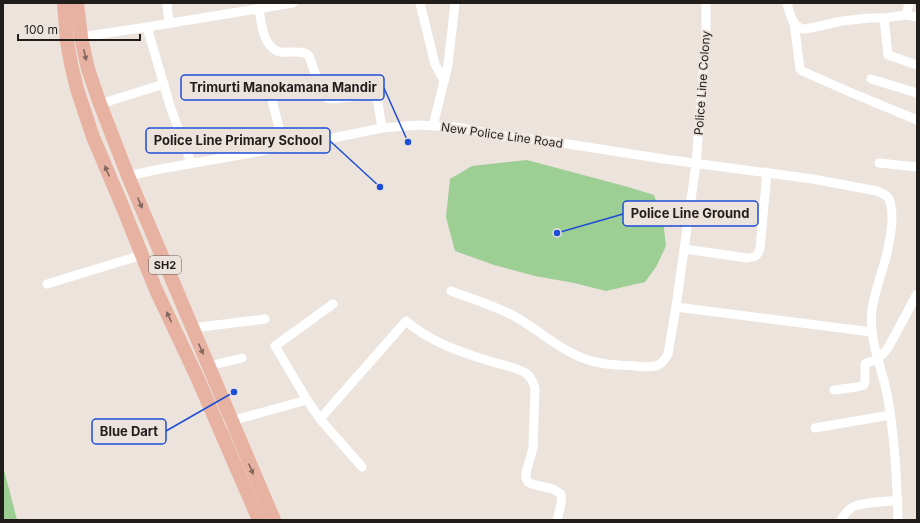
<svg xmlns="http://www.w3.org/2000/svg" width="920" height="523" viewBox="0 0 920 523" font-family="Inter,sans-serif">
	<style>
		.green { fill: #9dce94 }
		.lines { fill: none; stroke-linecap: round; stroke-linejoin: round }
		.minor { stroke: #fff; stroke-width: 9 }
		.primary { stroke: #e8b2a3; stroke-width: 14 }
		.oneway { fill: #84685f }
		.labels { text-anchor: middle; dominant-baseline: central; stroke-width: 4; stroke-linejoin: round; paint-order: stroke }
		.shield { fill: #ece3dd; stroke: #5d5855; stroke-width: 1 }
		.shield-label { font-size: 11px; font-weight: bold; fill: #201d1b }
		.street-label { font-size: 12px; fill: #201d1b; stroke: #ece3dd }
		.leader { fill: none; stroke: #1d4ed8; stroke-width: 1.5 }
		.callout-dot { fill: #1d4ed8; stroke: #ece3dd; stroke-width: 1.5 }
		.callout { fill: #ece3dd; stroke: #1d4ed8; stroke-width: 1.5 }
		.callout-label { font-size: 13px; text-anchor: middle; font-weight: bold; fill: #201d1b }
	</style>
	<rect width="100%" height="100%" fill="#ece3dd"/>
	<g class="green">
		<path d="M527 160 628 187 654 195 663 220 666 246 656 267 645 282 606 291 574 283 535 276 494 265 455 251 446 217 450 179 472 166Z"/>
		<path d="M3 466 17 520H3Z"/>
	</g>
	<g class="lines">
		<g class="minor">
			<path d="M167 3 169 24"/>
			<path d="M420 3 435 64 444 81"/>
			<path d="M787 3C790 14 792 29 806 29L842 21 870 18H884L906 15 917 17"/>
			<path d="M259 9C261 22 263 45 277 51 282 53 290 52 295 52 301 52 305 52 309 56L321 90C323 95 325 98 330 99L371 95 375 96 378 103 382 128"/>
			<path d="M906 15 909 3"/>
			<path d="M884 18 888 55 917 65"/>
			<path d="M794 22 800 69 802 71 852 93 917 120"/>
			<path d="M147 27 170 106 191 163"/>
			<path d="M81 37 147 27 293 3"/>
			<path d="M871 79 917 93"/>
			<path d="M100 104 164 84"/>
			<path d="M433 126 448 65 455 3"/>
			<path d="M284 147 273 104 272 98V96L276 93 319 84"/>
			<path d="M879 163 917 167"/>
			<path d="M128 176 155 170 313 142 382 128 419 125 455 127 504 136 555 142 664 159 813 179 877 191C882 193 886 194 889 199 892 206 892 214 892 220 891 238 887 255 882 271 878 284 874 296 872 309 868 341 883 369 888 399 895 440 897 479 898 520"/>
			<path d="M684 249 747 258C755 257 757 257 760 249L767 172"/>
			<path d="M47 284 142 255"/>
			<path d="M451 291C472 299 496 306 516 317 542 332 565 355 595 362 608 365 621 365 634 366 650 367 660 370 668 354L676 307 696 164 706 37V3"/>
			<path d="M333 304 275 346 307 400 320 419 362 467"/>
			<path d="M676 307 872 332"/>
			<path d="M192 328 265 319"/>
			<path d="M209 366 242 358"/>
			<path d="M834 390 857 387 864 385 865 381V364L866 363 877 360 888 348 917 294"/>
			<path d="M320 419 406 321C429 341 457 351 486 360 498 364 517 367 527 374 532 378 533 383 535 388L533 448 526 473V478L528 482 532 484 553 489 561 494C563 502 559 512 557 520"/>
			<path d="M227 422 307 400"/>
			<path d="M815 428 890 415"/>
			<path d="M841 520C844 515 847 511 851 508 859 502 887 502 898 500"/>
		</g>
		<g class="primary">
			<path d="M64 3 67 42 71 64 77 89 93 137 121 203 156 290 197 377 259 520"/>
			<path d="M77 3 81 37 88 69 100 104 128 176 274 520"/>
		</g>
	</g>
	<defs><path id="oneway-solid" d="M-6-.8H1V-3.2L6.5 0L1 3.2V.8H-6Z"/></defs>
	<g class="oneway">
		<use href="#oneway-solid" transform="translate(85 55) rotate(77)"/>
		<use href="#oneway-solid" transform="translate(107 171) rotate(-113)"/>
		<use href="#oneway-solid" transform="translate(140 203) rotate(67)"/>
		<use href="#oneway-solid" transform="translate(169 317) rotate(-115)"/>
		<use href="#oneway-solid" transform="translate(201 349) rotate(66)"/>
		<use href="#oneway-solid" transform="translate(251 469) rotate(67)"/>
	</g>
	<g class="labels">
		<rect class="shield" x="149" y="256" width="32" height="18" rx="3"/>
		<g class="shield-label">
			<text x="165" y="265">SH2</text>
		</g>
		<g class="street-label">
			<text transform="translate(702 83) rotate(-86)">Police Line Colony</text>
			<text transform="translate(502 135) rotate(8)">New Police Line Road</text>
		</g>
	</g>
	<path class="leader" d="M408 142L384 88M380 187L330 141M557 233L623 214M234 392L166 431"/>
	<g class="callout-dot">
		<circle cx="408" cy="142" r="4"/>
		<circle cx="380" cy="187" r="4"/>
		<circle cx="557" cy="233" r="4"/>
		<circle cx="234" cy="392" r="4"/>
	</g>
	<g class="callout">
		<rect x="181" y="75" width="203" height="25" rx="4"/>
		<rect x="146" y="128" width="184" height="25" rx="4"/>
		<rect x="623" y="201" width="135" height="25" rx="4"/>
		<rect x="92" y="419" width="74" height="25" rx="4"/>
	</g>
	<g class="callout-label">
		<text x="283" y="92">Trimurti Manokamana Mandir</text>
		<text x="238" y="145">Police Line Primary School</text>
		<text x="690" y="218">Police Line Ground</text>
		<text x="129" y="436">Blue Dart</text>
	</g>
	<rect width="920" height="523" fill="none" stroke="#201d1b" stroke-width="8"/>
	<path d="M18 34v6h122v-6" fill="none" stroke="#201d1b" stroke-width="2"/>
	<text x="24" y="34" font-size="12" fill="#201d1b" stroke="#ece3dd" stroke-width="3" paint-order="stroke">100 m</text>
</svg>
